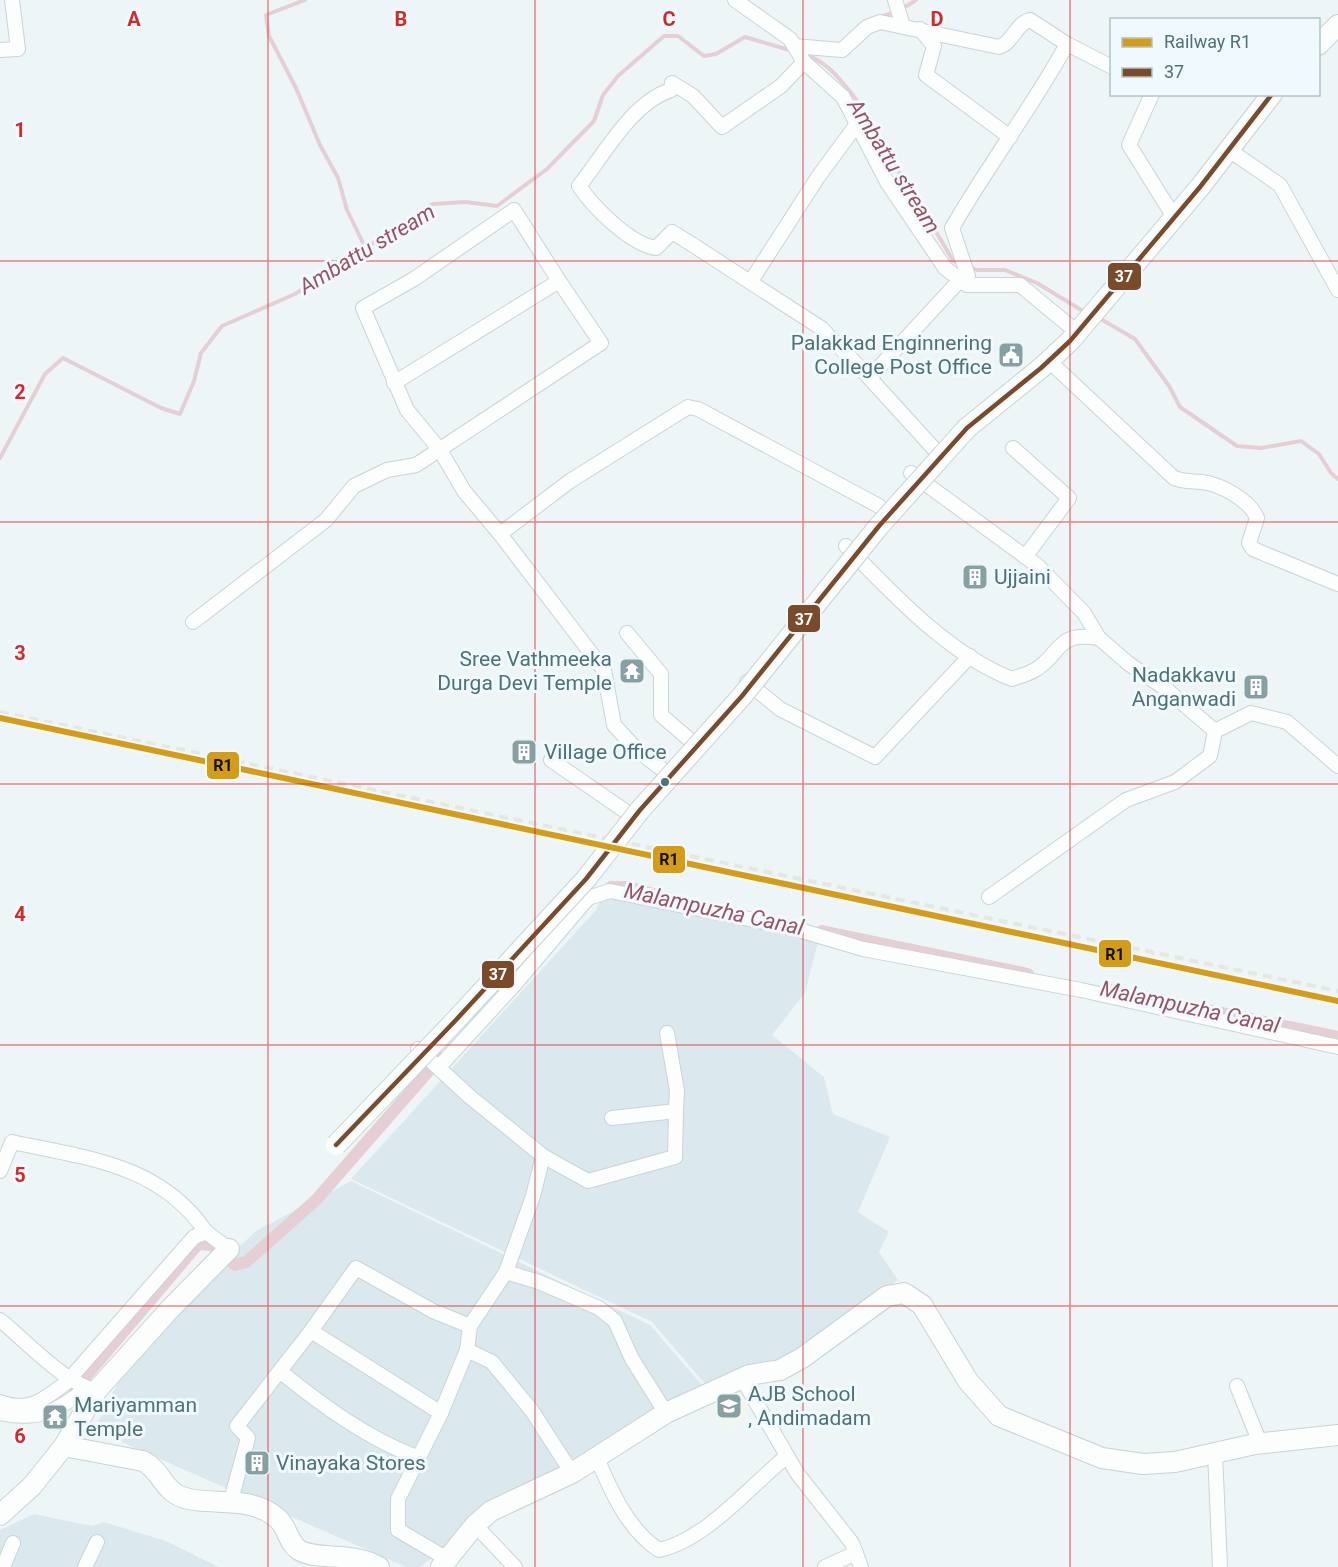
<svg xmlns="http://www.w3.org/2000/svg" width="1338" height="1567" viewBox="0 0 1338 1567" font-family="Roboto,sans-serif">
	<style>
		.residential { fill: #dbe9ee }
		.education { fill: #f0f7ee }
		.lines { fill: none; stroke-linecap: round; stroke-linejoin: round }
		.stream { stroke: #e6cfd4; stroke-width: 4 }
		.canal { stroke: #e6cfd4; stroke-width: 12 }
		.street-casing { stroke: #cad3d5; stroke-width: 16 }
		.secondary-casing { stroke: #c8d2d3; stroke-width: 22 }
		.street { stroke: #fcfefe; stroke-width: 14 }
		.secondary { stroke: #fcfefe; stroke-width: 20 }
		.rail { stroke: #e5e7e3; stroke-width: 4; stroke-dasharray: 9 6; stroke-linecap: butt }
		.secondary-bridge-casing { stroke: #c8d2d3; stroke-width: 22; stroke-linecap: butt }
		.secondary-bridge { stroke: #fcfefe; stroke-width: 20 }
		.bus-1-casing { stroke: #f0fafe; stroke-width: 9 }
		.bus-1 { stroke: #7a4b2a; stroke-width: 4.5 }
		.rail-1-casing { stroke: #f0fafe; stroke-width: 10 }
		.rail-1 { stroke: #d59c17; stroke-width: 6 }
		.grid { fill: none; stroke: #d62828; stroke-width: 1.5; stroke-opacity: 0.55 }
		.bus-dot { fill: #4f7274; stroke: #f0fafe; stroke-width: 2 }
		.labels { text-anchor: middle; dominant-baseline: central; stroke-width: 6; stroke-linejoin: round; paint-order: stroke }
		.poi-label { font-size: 21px; fill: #4f7274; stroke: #f0fafe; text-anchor: start }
		.water-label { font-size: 22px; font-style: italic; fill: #99545f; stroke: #f0fafe }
		.grid-label { font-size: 20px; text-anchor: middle; font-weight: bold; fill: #d62828; stroke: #f0fafe; stroke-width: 6; stroke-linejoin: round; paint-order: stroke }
		.line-badge { stroke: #f0fafe; stroke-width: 2 }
		.badge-label { font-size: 16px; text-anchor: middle; font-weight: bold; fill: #fff }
		.pale-badge-label { font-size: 16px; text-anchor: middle; font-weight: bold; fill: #111 }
	</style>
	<rect width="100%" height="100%" fill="#eef5f7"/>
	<g class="residential">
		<path d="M603 894 680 909 818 942 805 993 772 1035 824 1077 833 1114 890 1137 858 1212 889 1232 879 1252 898 1280 785 1359 706 1385 652 1322 351 1179 596 910Z"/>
		<path d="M351 1181 650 1325 703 1386 419 1567H406L94 1430 132 1355 185 1297 256 1231Z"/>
		<path d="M34 1514 92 1526 104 1522 166 1541 219 1567H0V1530Z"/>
	</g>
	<path class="education" d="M737 1383 751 1410 734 1427H726L704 1401Z"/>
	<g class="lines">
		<g class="stream">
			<path d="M305 0 266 15 269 36 296 88 320 145 338 178 347 210 365 247"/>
			<path d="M902 9 916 0"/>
			<path d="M880 17 895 12"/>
			<path d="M803 54C824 59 839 78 852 94 862 107 869 124 878 138 903 179 929 218 953 261L961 264"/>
			<path d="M968 266 977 270H1005L1037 283 1086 313"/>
			<path d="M1099 318 1135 339 1169 386 1180 407 1237 446 1261 448 1301 441 1319 454 1331 473 1338 479"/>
			<path d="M0 458 45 374 63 358 161 408 180 414 194 381 201 353 222 326 295 294 433 204 466 202 497 206 547 169 594 121 603 95 618 76 664 36H678L704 56 716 54 745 37 793 51"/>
		</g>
		<g class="canal">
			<path d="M611 887H628L653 894"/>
			<path d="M822 931 1028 974"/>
			<path d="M1107 989 1338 1037"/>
			<path d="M75 1389 198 1244 212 1245 235 1265 246 1262 316 1200 440 1058"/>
		</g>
		<g class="street-casing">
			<g id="street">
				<path d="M735 0 790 39 804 62 843 97 887 182 945 268 967 285H1020L1077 332"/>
				<path d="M895 0 903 26"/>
				<path d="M920 29 934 46 926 75 1010 137"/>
				<path d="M794 46 842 50 867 27 880 22 999 47C1013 43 1015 24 1030 20L1067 44"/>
				<path d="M0 50 18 49 12 0"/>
				<path d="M804 62 781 86 722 127 693 96 672 83 671 90C632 102 604 155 579 186 594 208 630 244 656 248L672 232 693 245 821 328 865 373 873 374 960 280"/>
				<path d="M1152 94 1129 145 1174 217"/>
				<path d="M1229 150 1280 185 1338 290"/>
				<path d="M559 281 514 210 414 279 363 308 407 410 440 450 464 491 500 534 570 481 688 407 698 409 879 506"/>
				<path d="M751 281 818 177 857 124"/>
				<path d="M967 285 968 276 952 228C988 165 1032 108 1067 44L1112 67"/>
				<path d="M1049 361 1174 478C1184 482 1191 481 1202 482 1220 484 1250 500 1257 518L1249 543 1253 549 1338 584"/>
				<path d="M865 373 936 451"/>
				<path d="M1013 448 1069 498 1025 557"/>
				<path d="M911 473 1038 566 1084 613 1099 638 1129 664 1166 689 1215 731 1251 713 1287 722 1338 766"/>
				<path d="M500 534 604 670 614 725 638 751 663 770"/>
				<path d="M846 546C892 593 949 655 1012 679 1020 676 1028 674 1035 670 1062 654 1055 631 1099 638"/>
				<path d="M193 622 326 520 354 486 387 470 416 465 601 343 559 281 394 383"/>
				<path d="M627 633 661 674V715L691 741"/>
				<path d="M747 682 780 709 875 757 970 656"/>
				<path d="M551 760 625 811"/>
				<path d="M989 897 1126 800 1175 782 1210 756 1215 731"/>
				<path d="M667 1033 677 1091 676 1111"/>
				<path d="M418 1049 469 1096 543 1156 588 1181 675 1157 676 1111 612 1118"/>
				<path d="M439 1067 515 984 588 898 610 891 789 927 863 949 1081 990 1338 1047"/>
				<path d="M0 1171 12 1142C86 1158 160 1164 206 1232"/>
				<path d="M506 1272 539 1282 599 1308 615 1321 632 1359 666 1413"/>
				<path d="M0 1320C25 1340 67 1386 97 1390"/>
				<path d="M467 1350 492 1362 532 1411 572 1473"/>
				<path d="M281 1372C323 1406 368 1439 419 1458"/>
				<path d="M742 1378 797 1473 852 1543 861 1567"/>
				<path d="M1237 1386 1260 1443"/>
				<path d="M0 1402C30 1413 42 1400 66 1383L194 1237 206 1232 229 1249"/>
				<path d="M0 1413C37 1421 58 1412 86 1388"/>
				<path d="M441 1413 311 1331 356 1268 433 1311 470 1326"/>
				<path d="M1215 1453 1220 1567"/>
				<path d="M597 1458C611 1491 628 1530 659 1550 706 1540 750 1486 787 1456"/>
				<path d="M231 1500 248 1438 237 1426 311 1331"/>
				<path d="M475 1525 515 1567"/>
				<path d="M449 1560 398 1530V1499L441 1413 467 1350 470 1326 506 1272 533 1196 543 1156"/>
				<path d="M3 1567 13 1543"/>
				<path d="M85 1567 97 1542"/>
				<path d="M825 1567 856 1553"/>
			</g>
		</g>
		<g class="secondary-casing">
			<g id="secondary">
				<path d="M1318 45 1338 25"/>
				<path d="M967 428 1041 368 1070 341 1200 187 1272 94"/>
				<path d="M64 1446 143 1461C160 1469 163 1490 182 1497 209 1507 247 1494 276 1517 288 1526 287 1542 299 1550 317 1561 352 1551 379 1567"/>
				<path d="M0 1515 32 1486 64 1446 97 1390 170 1309 229 1249"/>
				<path d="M441 1567 475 1525 491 1511 572 1473 666 1413 749 1375 780 1370 802 1358 887 1296 904 1293 922 1305 968 1381 999 1416 1102 1458 1143 1464 1175 1462 1255 1444 1338 1435"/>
			</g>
		</g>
		<use href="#street" class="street"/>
		<use href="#secondary" class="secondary"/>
		<path class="rail" d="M0 712 1338 991"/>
		<g class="secondary-bridge-casing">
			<path id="secondary-bridge" d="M336 1145 455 1021 586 879 640 810 742 696 879 526 967 428"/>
		</g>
		<use href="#secondary-bridge" class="secondary-bridge"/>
		<g class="bus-1-casing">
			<path id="bus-1" d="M336 1145 455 1021 586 879 640 810 742 696 879 526 967 428 1041 368 1070 341 1200 187 1272 94"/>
		</g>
		<use href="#bus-1" class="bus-1"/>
		<g class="rail-1-casing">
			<path id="rail-1" d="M0 718 1338 1001"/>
		</g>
		<use href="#rail-1" class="rail-1"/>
	</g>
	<path class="grid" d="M268 0V1567M535 0V1567M803 0V1567M1070 0V1567M0 261H1338M0 522H1338M0 784H1338M0 1045H1338M0 1306H1338"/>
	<defs>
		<g id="civic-square" transform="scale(1.35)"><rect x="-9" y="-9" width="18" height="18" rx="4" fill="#87a0a2" stroke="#f0fafe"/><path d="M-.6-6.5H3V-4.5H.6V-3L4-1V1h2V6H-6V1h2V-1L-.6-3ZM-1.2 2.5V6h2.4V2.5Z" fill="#fff"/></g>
		<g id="building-square" transform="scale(1.35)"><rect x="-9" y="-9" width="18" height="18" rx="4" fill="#87a0a2" stroke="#f0fafe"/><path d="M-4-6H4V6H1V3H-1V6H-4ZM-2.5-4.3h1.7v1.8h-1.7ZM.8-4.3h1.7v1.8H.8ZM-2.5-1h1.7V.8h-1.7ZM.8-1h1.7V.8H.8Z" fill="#fff"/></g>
		<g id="temple-square" transform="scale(1.35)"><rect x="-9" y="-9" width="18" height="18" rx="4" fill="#87a0a2" stroke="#f0fafe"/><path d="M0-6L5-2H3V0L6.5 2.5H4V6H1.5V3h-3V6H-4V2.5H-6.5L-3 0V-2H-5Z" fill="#fff"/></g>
		<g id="school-square" transform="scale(1.35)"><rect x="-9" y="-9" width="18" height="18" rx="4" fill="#87a0a2" stroke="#f0fafe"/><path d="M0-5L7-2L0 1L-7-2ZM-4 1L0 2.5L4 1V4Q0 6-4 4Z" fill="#fff"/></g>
	</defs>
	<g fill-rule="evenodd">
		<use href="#civic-square" x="1011" y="355"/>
		<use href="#building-square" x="975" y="577"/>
		<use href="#temple-square" x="632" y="671"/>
		<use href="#building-square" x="1256" y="687"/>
		<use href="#building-square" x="524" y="752"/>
		<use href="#school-square" x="729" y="1406"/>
		<use href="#temple-square" x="55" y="1417"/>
		<use href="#building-square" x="257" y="1463"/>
	</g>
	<circle class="bus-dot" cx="665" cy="782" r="5"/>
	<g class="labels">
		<g class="poi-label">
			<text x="992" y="343" text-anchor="end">Palakkad Enginnering<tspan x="992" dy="24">College Post Office</tspan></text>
			<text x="994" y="577">Ujjaini</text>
			<text x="612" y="659" text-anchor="end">Sree Vathmeeka<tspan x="612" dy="24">Durga Devi Temple</tspan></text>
			<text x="1236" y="675" text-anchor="end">Nadakkavu<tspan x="1236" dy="24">Anganwadi</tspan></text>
			<text x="544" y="752">Village Office</text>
			<text x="748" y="1394">AJB School<tspan x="748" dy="24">, Andimadam</tspan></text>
			<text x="74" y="1405">Mariyamman<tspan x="74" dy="24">Temple</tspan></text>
			<text x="276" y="1463">Vinayaka Stores</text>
		</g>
		<g class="water-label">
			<text transform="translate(894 166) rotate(58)">Ambattu stream</text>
			<text transform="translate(367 249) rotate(-31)">Ambattu stream</text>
			<text transform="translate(714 909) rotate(12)">Malampuzha Canal</text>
			<text transform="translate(1190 1007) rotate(12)">Malampuzha Canal</text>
		</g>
	</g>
	<g class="grid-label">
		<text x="134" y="26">A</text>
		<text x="401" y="26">B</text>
		<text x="669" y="26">C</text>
		<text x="937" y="26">D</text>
		<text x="20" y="137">1</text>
		<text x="20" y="399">2</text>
		<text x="20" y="660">3</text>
		<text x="20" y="921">4</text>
		<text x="20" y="1182">5</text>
		<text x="20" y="1443">6</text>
	</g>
	<g class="line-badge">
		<rect x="1107" y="262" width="35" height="29" rx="6" fill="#7a4b2a"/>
		<rect x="787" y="604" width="34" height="29" rx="6" fill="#7a4b2a"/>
		<rect x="206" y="751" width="34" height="29" rx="6" fill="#d59c17"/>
		<rect x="652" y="845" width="34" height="29" rx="6" fill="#d59c17"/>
		<rect x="1098" y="939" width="34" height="29" rx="6" fill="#d59c17"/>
		<rect x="481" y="960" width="34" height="29" rx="6" fill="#7a4b2a"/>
	</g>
	<g class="badge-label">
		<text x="1124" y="282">37</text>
		<text x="804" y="625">37</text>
		<text x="498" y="980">37</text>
	</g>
	<g class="pale-badge-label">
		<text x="223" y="771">R1</text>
		<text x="669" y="865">R1</text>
		<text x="1115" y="960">R1</text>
	</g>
	<rect x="1110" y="18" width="210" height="78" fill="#f0fafe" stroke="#b0c4c7" stroke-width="1.5"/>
	<rect x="1122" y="38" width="30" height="9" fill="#d59c17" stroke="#b0c4c7" stroke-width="1.5"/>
	<text x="1164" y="48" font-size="18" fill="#4f7274">Railway R1</text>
	<rect x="1122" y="68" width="30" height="9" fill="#7a4b2a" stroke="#b0c4c7" stroke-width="1.5"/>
	<text x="1164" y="78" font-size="18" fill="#4f7274">37</text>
</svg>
